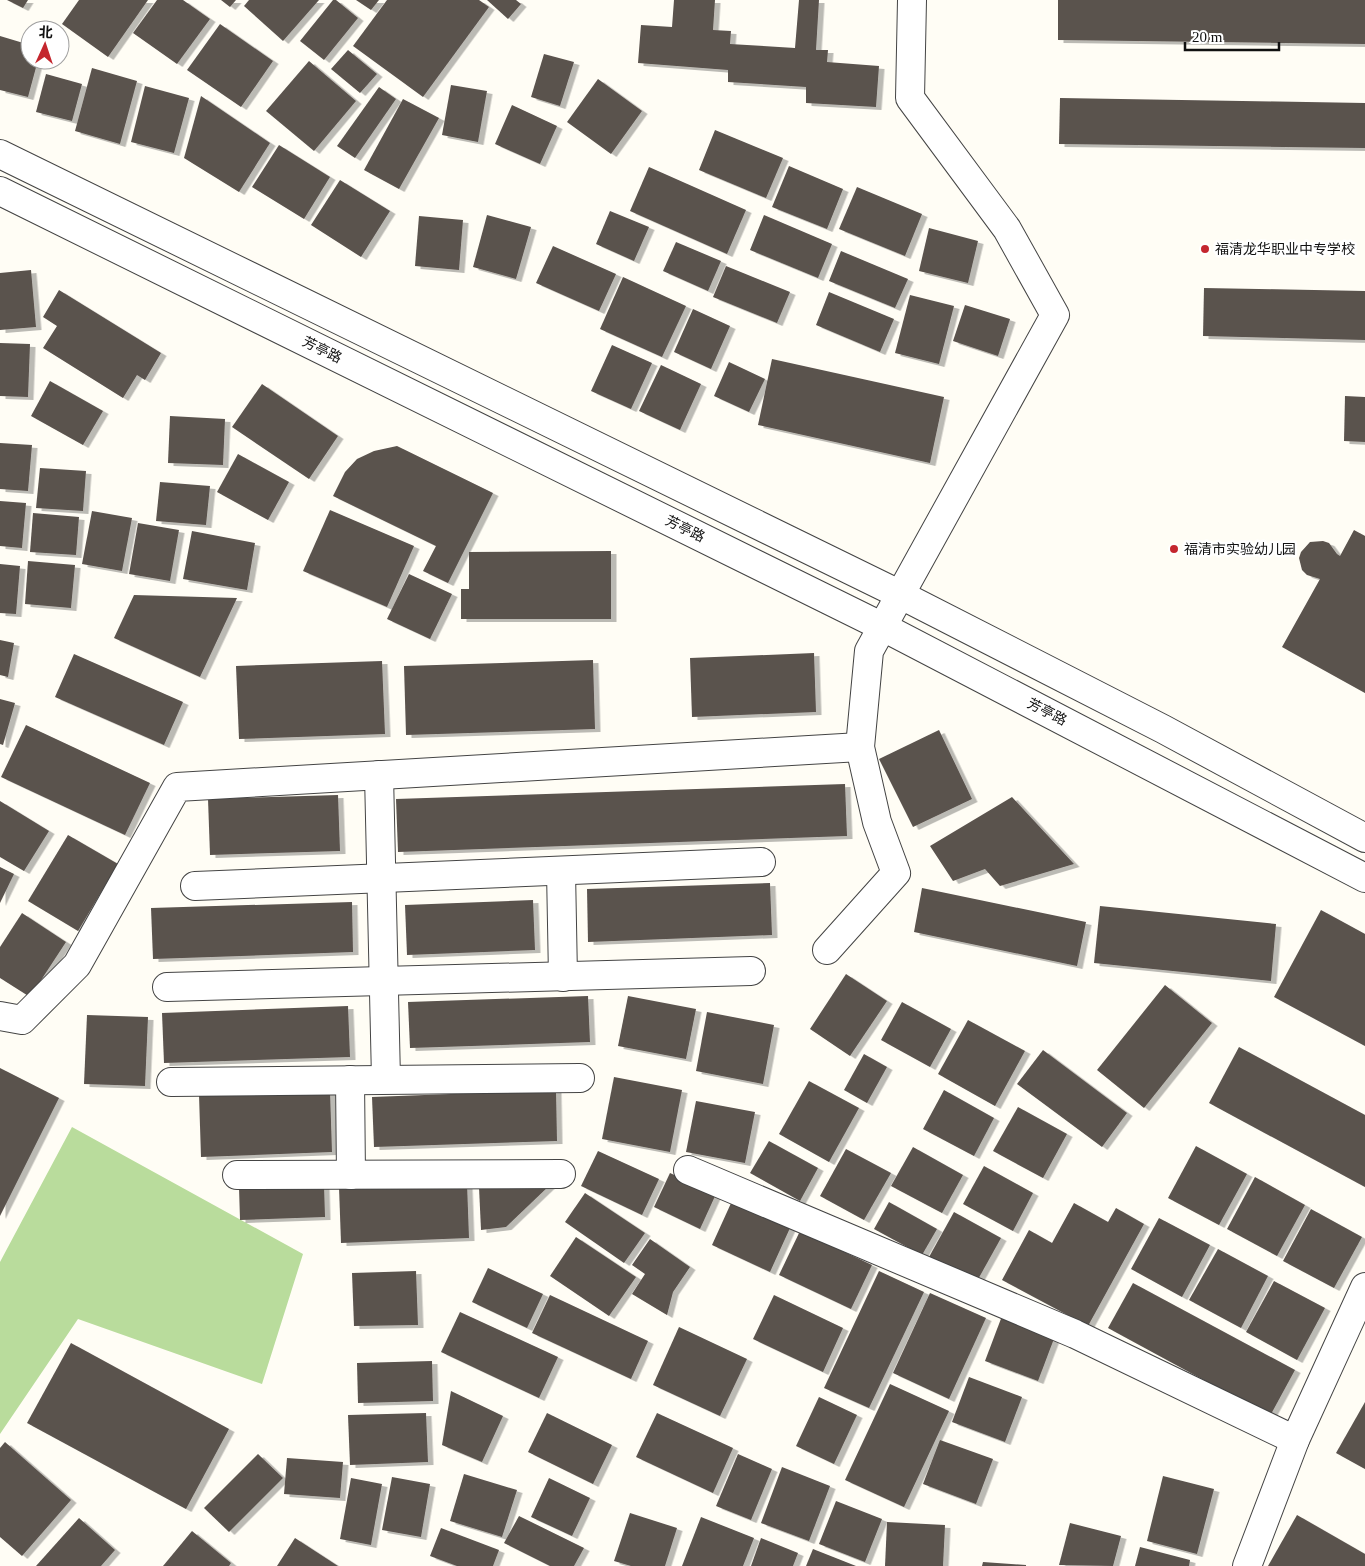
<svg xmlns="http://www.w3.org/2000/svg" width="1365" height="1566" viewBox="0 0 1365 1566" font-family="'Times New Roman','Noto Sans SC',serif">
	<style>
		.forest { fill: #b9dc9c }
		.building { fill: #5a524d; filter: url(#shadow) }
		.lines { fill: none; stroke-linecap: round; stroke-linejoin: round }
		.minor-casing { stroke: #444; stroke-width: 30 }
		.minor { stroke: #fff; stroke-width: 28 }
		.poi-dot { fill: #c4262e; stroke: #fff; stroke-width: 2 }
		.labels { text-anchor: middle; dominant-baseline: central; stroke-width: 5; stroke-linejoin: round; paint-order: stroke }
		.poi-label { font-size: 14px; fill: #111; stroke: #fff; text-anchor: start }
		.street-label { font-size: 14px; fill: #111; stroke: #fff }
	</style>
	<defs>
		<filter id="shadow"><feDropShadow dx="5.5" dy="3" stdDeviation="0" flood-color="#0004"/></filter>
	</defs>
	<rect width="100%" height="100%" fill="#fffdf5"/>
	<path class="forest" d="M72 1127 303 1254 262 1384 78 1319 0 1434V1262Z"/>
	<g class="building">
		<path d="M7 0H28L23 8Z"/>
		<path d="M79 0H148L108 57 62 24Z"/>
		<path d="M157 0H183L210 19 177 64 133 33Z"/>
		<path d="M221 0H236L230 7Z"/>
		<path d="M249 0H319L283 41 244 6Z"/>
		<path d="M333 0H336L358 18 324 60 300 41Z"/>
		<path d="M356 0H379L371 10Z"/>
		<path d="M387 0H479L489 7 423 97 353 46Z"/>
		<path d="M487 0H516L521 4 508 19Z"/>
		<path d="M674 0H715L713 30 731 31 730 44 795 48 799 0H819L816 50H828L827 62 879 66 876 107 806 103V87L728 82V70L638 63 641 25 672 27Z"/>
		<path d="M1058 0H1365V44L1058 40Z"/>
		<path d="M220 24 273 61 241 107 187 70Z"/>
		<path d="M0 36 30 45V60H38L28 97 0 90Z"/>
		<path d="M348 50 377 74 360 93 331 69Z"/>
		<path d="M544 54 574 62 560 106 531 97Z"/>
		<path d="M309 61 356 101 314 151 266 111Z"/>
		<path d="M92 68 137 81 120 144 75 131Z"/>
		<path d="M46 74 82 84 72 121 36 112Z"/>
		<path d="M598 79 642 111 611 154 567 122Z"/>
		<path d="M451 85 487 91 478 142 442 135Z"/>
		<path d="M145 86 189 98 174 153 131 142Z"/>
		<path d="M379 87 396 99 355 158 337 146Z"/>
		<path d="M201 96 270 143 239 192 184 158Z"/>
		<path d="M1060 98 1365 103V148L1059 144Z"/>
		<path d="M403 99 439 118 399 189 364 170Z"/>
		<path d="M512 105 557 126 540 164 495 144Z"/>
		<path d="M715 130 783 158 766 198 699 170Z"/>
		<path d="M279 145 330 177 304 219 252 187Z"/>
		<path d="M789 166 843 189 827 229 772 207Z"/>
		<path d="M649 167 746 210 727 254 630 211Z"/>
		<path d="M340 180 390 211 361 257 311 225Z"/>
		<path d="M857 187 922 214 905 256 839 229Z"/>
		<path d="M610 211 649 227 634 261 596 244Z"/>
		<path d="M487 215 531 227 516 279 473 267Z"/>
		<path d="M764 215 832 244 818 278 750 250Z"/>
		<path d="M419 216 463 220 459 270 415 266Z"/>
		<path d="M929 228 978 241 968 283 919 271Z"/>
		<path d="M676 242 721 261 708 291 663 271Z"/>
		<path d="M553 246 616 274 599 311 536 283Z"/>
		<path d="M841 251 908 279 895 308 829 281Z"/>
		<path d="M726 266 790 292 777 323 713 297Z"/>
		<path d="M31 270 36 327 0 330V273Z"/>
		<path d="M623 277 686 306 662 357 600 329Z"/>
		<path d="M1204 288 1365 291V340L1203 336Z"/>
		<path d="M59 290 161 353 145 380 137 375 123 398 43 348 57 326 43 317Z"/>
		<path d="M829 292 894 319 880 352 816 325Z"/>
		<path d="M910 295 954 306 939 364 895 353Z"/>
		<path d="M965 305 1010 319 998 356 953 341Z"/>
		<path d="M693 309 730 326 711 369 674 352Z"/>
		<path d="M0 343 30 344 28 397 0 396Z"/>
		<path d="M612 345 652 363 631 409 591 391Z"/>
		<path d="M772 359 944 397 930 463 758 425Z"/>
		<path d="M729 362 765 379 749 412 714 396Z"/>
		<path d="M661 365 701 384 680 430 639 411Z"/>
		<path d="M50 381 103 411 83 445 31 416Z"/>
		<path d="M262 384 338 436 309 479 232 427Z"/>
		<path d="M1345 396 1365 397V442L1344 441Z"/>
		<path d="M170 416 225 419 223 465 168 463Z"/>
		<path d="M0 443 32 445 28 491 0 489Z"/>
		<path d="M397 446 493 493 448 583 423 571 436 546 333 496 345 472 357 459 374 451Z"/>
		<path d="M238 454 289 482 268 520 217 492Z"/>
		<path d="M40 468 86 471 83 511 36 508Z"/>
		<path d="M160 482 210 486 206 525 156 521Z"/>
		<path d="M0 501 26 503 22 548 0 546Z"/>
		<path d="M330 510 414 546 387 607 303 571Z"/>
		<path d="M92 511 132 518 122 571 82 564Z"/>
		<path d="M33 513 79 517 76 555 30 552Z"/>
		<path d="M138 523 179 530 170 581 129 574Z"/>
		<path d="M1354 530 1365 536V693L1282 647 1320 579 1307 575 1302 570 1299 558 1301 552 1310 542 1323 541 1329 543 1337 554 1340 556Z"/>
		<path d="M192 531 255 543 247 590 183 579Z"/>
		<path d="M611 551V619H461V589H469V552Z"/>
		<path d="M28 561 75 565 71 608 25 604Z"/>
		<path d="M0 564 20 566 16 614 0 613Z"/>
		<path d="M409 574 452 594 430 639 387 619Z"/>
		<path d="M134 595 237 598 200 677 114 638Z"/>
		<path d="M0 640 14 643 8 677 0 675Z"/>
		<path d="M814 653 816 712 692 717 690 658Z"/>
		<path d="M74 654 183 702 164 745 55 697Z"/>
		<path d="M593 660 595 729 406 735 404 666Z"/>
		<path d="M382 661 385 734 239 739 236 666Z"/>
		<path d="M0 699 15 703 3 745 0 744Z"/>
		<path d="M26 725 150 783 125 835 1 777Z"/>
		<path d="M939 730 972 799 913 827 879 759Z"/>
		<path d="M845 784 847 836 398 852 396 799Z"/>
		<path d="M338 795 340 851 210 855 208 799Z"/>
		<path d="M1012 797 1074 864 1000 886 985 869 953 881 930 846Z"/>
		<path d="M0 801 49 831 24 871 0 857Z"/>
		<path d="M68 835 118 864 78 931 28 901Z"/>
		<path d="M0 867 14 874 0 903Z"/>
		<path d="M770 883 772 935 588 942 587 889Z"/>
		<path d="M922 888 1086 922 1077 966 914 932Z"/>
		<path d="M533 900 535 950 407 955 405 905Z"/>
		<path d="M352 902 353 952 153 959 151 908Z"/>
		<path d="M1100 906 1276 924 1271 981 1094 963Z"/>
		<path d="M1321 910 1365 934V1046L1274 997Z"/>
		<path d="M22 913 66 942 30 997 0 978V947Z"/>
		<path d="M846 974 887 1001 850 1056 810 1029Z"/>
		<path d="M1165 985 1212 1023 1144 1108 1097 1070Z"/>
		<path d="M588 996 590 1042 410 1048 408 1002Z"/>
		<path d="M628 996 696 1009 686 1059 618 1046Z"/>
		<path d="M902 1002 951 1029 930 1067 881 1040Z"/>
		<path d="M348 1006 350 1057 164 1063 162 1013Z"/>
		<path d="M707 1012 774 1025 763 1084 696 1071Z"/>
		<path d="M87 1015 148 1017 145 1086 84 1084Z"/>
		<path d="M968 1020 1025 1051 995 1106 938 1074Z"/>
		<path d="M1239 1047 1365 1115V1187L1209 1103Z"/>
		<path d="M1043 1050 1127 1113 1102 1147 1017 1084Z"/>
		<path d="M864 1054 887 1067 867 1103 844 1090Z"/>
		<path d="M0 1068 59 1098 0 1216Z"/>
		<path d="M614 1077 682 1090 670 1152 602 1139Z"/>
		<path d="M809 1081 859 1108 829 1162 779 1134Z"/>
		<path d="M556 1090 557 1141 374 1147 372 1097Z"/>
		<path d="M944 1090 994 1118 974 1156 923 1129Z"/>
		<path d="M330 1091 332 1152 201 1157 199 1095Z"/>
		<path d="M696 1101 755 1112 745 1163 686 1152Z"/>
		<path d="M1018 1107 1067 1134 1043 1178 993 1151Z"/>
		<path d="M769 1141 818 1168 800 1201 750 1173Z"/>
		<path d="M1196 1146 1247 1174 1219 1225 1168 1198Z"/>
		<path d="M913 1147 963 1175 942 1213 891 1186Z"/>
		<path d="M846 1149 891 1173 864 1220 820 1196Z"/>
		<path d="M598 1151 659 1179 642 1215 581 1186Z"/>
		<path d="M984 1166 1033 1193 1013 1231 963 1204Z"/>
		<path d="M670 1173 716 1194 700 1229 654 1207Z"/>
		<path d="M1255 1177 1305 1205 1277 1256 1227 1229Z"/>
		<path d="M467 1183 469 1238 341 1243 339 1187Z"/>
		<path d="M324 1184 325 1217 240 1220 239 1187Z"/>
		<path d="M550 1185 506 1227 481 1230 479 1187Z"/>
		<path d="M585 1193 645 1233 624 1263 565 1222Z"/>
		<path d="M732 1201 790 1228 770 1272 712 1245Z"/>
		<path d="M889 1202 937 1229 922 1255 874 1229Z"/>
		<path d="M1074 1203 1108 1222 1116 1208 1144 1224 1088 1326 1002 1280 1029 1230 1052 1243Z"/>
		<path d="M1311 1209 1362 1237 1334 1288 1283 1261Z"/>
		<path d="M954 1212 1001 1238 976 1283 929 1257Z"/>
		<path d="M1159 1218 1210 1245 1182 1297 1131 1269Z"/>
		<path d="M800 1231 872 1265 851 1309 779 1275Z"/>
		<path d="M576 1237 636 1277 609 1316 550 1276Z"/>
		<path d="M650 1239 690 1267 673 1292 667 1315 632 1294 645 1274 632 1265Z"/>
		<path d="M1218 1249 1268 1276 1241 1328 1189 1300Z"/>
		<path d="M488 1268 543 1294 527 1328 472 1302Z"/>
		<path d="M416 1271 418 1325 354 1326 352 1273Z"/>
		<path d="M879 1271 924 1292 869 1408 824 1388Z"/>
		<path d="M1274 1281 1325 1308 1297 1360 1246 1332Z"/>
		<path d="M1133 1283 1295 1370 1270 1416 1108 1328Z"/>
		<path d="M930 1293 986 1318 949 1399 893 1373Z"/>
		<path d="M550 1295 648 1341 631 1379 532 1333Z"/>
		<path d="M774 1295 843 1328 823 1372 753 1339Z"/>
		<path d="M460 1312 558 1357 539 1398 441 1352Z"/>
		<path d="M1002 1316 1055 1336 1038 1381 985 1361Z"/>
		<path d="M679 1327 747 1359 720 1416 653 1385Z"/>
		<path d="M71 1343 229 1429 186 1509 27 1423Z"/>
		<path d="M432 1361 433 1401 358 1403 357 1363Z"/>
		<path d="M969 1377 1022 1397 1005 1442 952 1422Z"/>
		<path d="M890 1384 949 1411 904 1507 845 1480Z"/>
		<path d="M451 1391 503 1416 482 1462 442 1445Z"/>
		<path d="M819 1397 857 1415 834 1464 796 1446Z"/>
		<path d="M1365 1402V1469L1336 1453Z"/>
		<path d="M426 1413 428 1462 350 1465 348 1415Z"/>
		<path d="M547 1413 612 1445 593 1484 528 1452Z"/>
		<path d="M657 1413 733 1448 713 1493 636 1457Z"/>
		<path d="M940 1440 993 1459 976 1504 923 1484Z"/>
		<path d="M5 1442 71 1500 22 1556 0 1537V1448Z"/>
		<path d="M258 1454 283 1478 229 1532 204 1508Z"/>
		<path d="M738 1454 772 1469 751 1520 716 1506Z"/>
		<path d="M287 1458 343 1462 340 1498 284 1494Z"/>
		<path d="M782 1467 830 1486 809 1541 761 1523Z"/>
		<path d="M464 1474 517 1490 502 1537 450 1521Z"/>
		<path d="M1163 1476 1214 1489 1197 1554 1147 1541Z"/>
		<path d="M392 1477 430 1484 421 1537 382 1530Z"/>
		<path d="M351 1478 382 1484 371 1545 340 1539Z"/>
		<path d="M549 1478 590 1498 572 1536 531 1517Z"/>
		<path d="M836 1501 882 1519 865 1562 819 1544Z"/>
		<path d="M630 1513 677 1528 665 1566H631L614 1561Z"/>
		<path d="M1297 1515 1365 1554V1566H1268Z"/>
		<path d="M519 1516 584 1548 574 1566H550L504 1543Z"/>
		<path d="M701 1517 754 1538 743 1566H682Z"/>
		<path d="M79 1518 115 1550 101 1566H36Z"/>
		<path d="M887 1522 945 1525 943 1566H885Z"/>
		<path d="M1070 1523 1121 1536 1113 1566 1059 1565Z"/>
		<path d="M441 1528 499 1550 493 1566H457L430 1556Z"/>
		<path d="M192 1531 231 1563 229 1566H163Z"/>
		<path d="M295 1538 338 1566H277Z"/>
		<path d="M761 1538 798 1553 793 1566H751Z"/>
		<path d="M1140 1547 1190 1560 1189 1566H1135Z"/>
		<path d="M813 1549 856 1566H806Z"/>
		<path d="M983 1562 1026 1565V1566H982Z"/>
	</g>
	<g class="lines">
		<g class="minor-casing">
			<g id="minor">
				<path d="M0 154 901 595 1163 729 1365 838"/>
				<path d="M0 191 883 627 1365 878"/>
				<path d="M379 775 386 1079"/>
				<path d="M561 871 563 977"/>
				<path d="M195 886 761 862"/>
				<path d="M827 950 896 873 877 822 860 747 869 651 1055 315 1007 229 910 98 912 0"/>
				<path d="M167 987 751 971"/>
				<path d="M0 1016 22 1020 77 965 177 787 860 747"/>
				<path d="M350 1080 351 1175"/>
				<path d="M171 1082 580 1078"/>
				<path d="M688 1170 1075 1334 1295 1440"/>
				<path d="M237 1175 561 1174"/>
				<path d="M1247 1566 1295 1440 1365 1287"/>
			</g>
		</g>
		<use href="#minor" class="minor"/>
	</g>
	<g class="poi-dot">
		<circle cx="1205" cy="249" r="5"/>
		<circle cx="1174" cy="549" r="5"/>
	</g>
	<g class="labels">
		<g class="poi-label">
			<text x="1215" y="249">福清龙华职业中专学校</text>
			<text x="1184" y="549">福清市实验幼儿园</text>
		</g>
		<g class="street-label">
			<text transform="translate(322 350) rotate(26)">芳亭路</text>
			<text transform="translate(685 529) rotate(26)">芳亭路</text>
			<text transform="translate(1047 712) rotate(27)">芳亭路</text>
		</g>
	</g>
	<g transform="translate(45 45) rotate(3)"><circle r="24" fill="#ffffff" stroke="#a0a0a0"/>
	<path d="M0-4L9 19L0 12L-9 19Z" fill="#c4262e"/>
	<text y="-8" font-size="14" font-weight="bold" text-anchor="middle" fill="#111111">北</text>
	</g>
	<path d="M1185 42v8h94v-8" fill="none" stroke="#111111" stroke-width="2.5"/>
	<text x="1192" y="42" font-size="15" fill="#111111" stroke="#ffffff" stroke-width="4" paint-order="stroke">20 m</text>
</svg>
